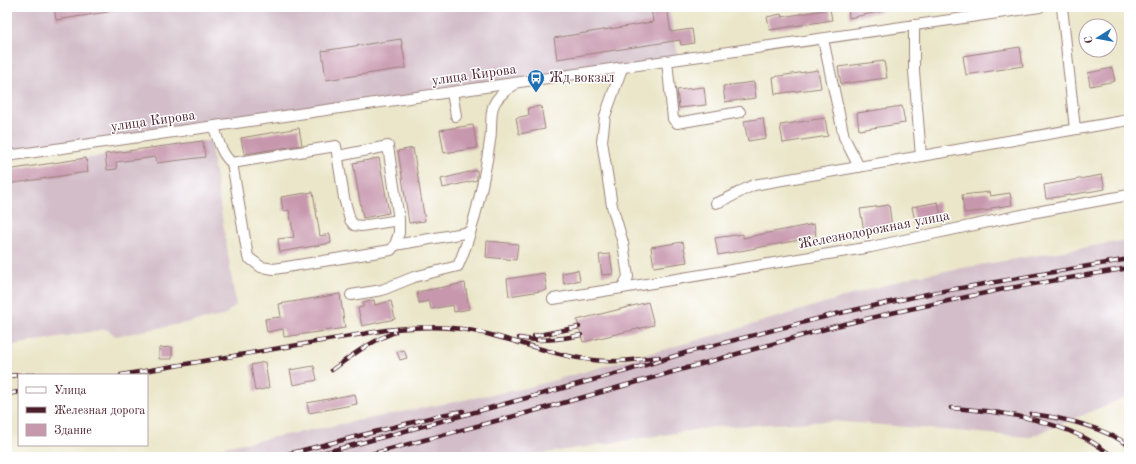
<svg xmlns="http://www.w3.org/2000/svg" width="1136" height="464" viewBox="0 0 1136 464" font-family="'Old Standard TT',serif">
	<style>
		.industrial { fill: #d2bdc8 }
		.building { fill: #c797ad }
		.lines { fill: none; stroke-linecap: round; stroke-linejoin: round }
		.minor-casing { stroke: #9a827a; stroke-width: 12 }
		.minor { stroke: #fff; stroke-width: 10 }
		.rail-casing { stroke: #4a1f2b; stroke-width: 4.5 }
		.rail { stroke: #fff; stroke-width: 3; stroke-dasharray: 9; stroke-linecap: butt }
		.labels { text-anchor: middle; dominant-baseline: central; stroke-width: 3; stroke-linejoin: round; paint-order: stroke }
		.street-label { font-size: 14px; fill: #4a1f2b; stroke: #fff }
		.poi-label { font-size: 14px; fill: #4a1f2b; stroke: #fff; text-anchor: start }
	</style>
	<rect width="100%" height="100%" fill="#fff"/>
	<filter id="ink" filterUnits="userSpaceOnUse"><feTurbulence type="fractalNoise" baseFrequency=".025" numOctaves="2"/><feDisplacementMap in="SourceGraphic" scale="8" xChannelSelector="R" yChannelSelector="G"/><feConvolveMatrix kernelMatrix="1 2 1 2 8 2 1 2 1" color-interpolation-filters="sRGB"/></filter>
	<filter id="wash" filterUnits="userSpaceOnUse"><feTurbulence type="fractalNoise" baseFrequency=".012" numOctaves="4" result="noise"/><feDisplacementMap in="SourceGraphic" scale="16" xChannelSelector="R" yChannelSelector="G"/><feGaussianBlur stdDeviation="0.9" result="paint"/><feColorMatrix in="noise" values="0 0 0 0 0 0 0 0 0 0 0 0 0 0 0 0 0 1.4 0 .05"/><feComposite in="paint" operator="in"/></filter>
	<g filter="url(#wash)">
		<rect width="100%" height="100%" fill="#ebe6c9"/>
		<g class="industrial">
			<path d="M7 7H669L679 60 7 156Z"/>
			<path d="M203 141H210L236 305 223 316 116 336 106 329 7 346V170Z"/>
			<path d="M1129 240V396L1030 437 832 421 714 427 520 457H173L530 387 741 328 915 276Z"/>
		</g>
		<g id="blocks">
			<g class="building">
				<path d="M54 7H113L114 11 56 20Z"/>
				<path d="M651 7H667L671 32 692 29 694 43 681 45 680 40 557 59 554 38 653 22Z"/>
				<path d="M848 7H883V11L849 18Z"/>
				<path d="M830 9 832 20 770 30 767 17 781 14 782 17Z"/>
				<path d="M401 39 406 68 326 80 322 51Z"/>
				<path d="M1020 47 1023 66 966 75 963 56Z"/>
				<path d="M884 61 887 78 841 84 838 67Z"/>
				<path d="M1112 68 1115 81 1090 86 1088 73Z"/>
				<path d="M818 70 821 88 775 94 773 77Z"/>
				<path d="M754 82 756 98 725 102 723 86Z"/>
				<path d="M704 87 706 105 679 108 677 90Z"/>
				<path d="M541 106 545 129 519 134 516 118 529 115 528 108Z"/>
				<path d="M902 106 905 123 859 130 857 113Z"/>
				<path d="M763 118 766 138 748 141 744 121Z"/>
				<path d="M825 118 828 136 783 143 780 125Z"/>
				<path d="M473 125 477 148 444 153 440 130Z"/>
				<path d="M299 128 302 145 244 154 241 138Z"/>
				<path d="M203 141 205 157 157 163 156 157 116 162 117 169 107 170 105 154Z"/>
				<path d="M413 148 425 221 409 223 398 151Z"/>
				<path d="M86 158 88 172 7 184V170Z"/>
				<path d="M379 158 389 213 363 218 353 163Z"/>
				<path d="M477 170V180L443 188 441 179Z"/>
				<path d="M1102 175 1105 189 1046 199 1044 185Z"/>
				<path d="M313 192 320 236 330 234 331 243 280 252 278 239 294 237 289 210 283 211 281 197Z"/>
				<path d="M989 192 990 196 1010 193 1012 205 991 208V210L964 213 962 195Z"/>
				<path d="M938 202 941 216 915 221 912 207Z"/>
				<path d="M889 205 892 227 864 231 860 209Z"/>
				<path d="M814 224 816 237 718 255 715 238 743 234V238Z"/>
				<path d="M487 241 518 244 516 260 486 257Z"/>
				<path d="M683 242 687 262 654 267 651 247Z"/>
				<path d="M610 254 613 274 602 275 599 255Z"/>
				<path d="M578 270 580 280 564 284 562 273Z"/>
				<path d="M544 273 547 290 509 296 507 279Z"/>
				<path d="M465 283 469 309 454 312 453 305 431 309 429 301 419 303 417 292Z"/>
				<path d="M340 294 345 328 284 337 283 329 267 332 265 319 281 317 279 304Z"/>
				<path d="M374 300 375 305 391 301 395 319 362 326 358 308 363 307V303Z"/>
				<path d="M648 302 654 325 583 342 577 320Z"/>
				<path d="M172 347V359H159V348Z"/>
				<path d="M404 350 407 358 400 360 397 352Z"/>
				<path d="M265 362 269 388 255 391 251 365Z"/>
				<path d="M314 366 317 380 293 385 290 370Z"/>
				<path d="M355 394 357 404 309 413 307 403Z"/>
			</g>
		</g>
	</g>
	<g filter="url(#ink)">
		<use href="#blocks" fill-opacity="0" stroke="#9a827a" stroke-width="1"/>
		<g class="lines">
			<g class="minor-casing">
				<g id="minor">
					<path d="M1062 7 1075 129"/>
					<path d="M914 25V71L921 156"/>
					<path d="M823 39 844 137 859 167"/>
					<path d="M667 61 673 119 677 123 740 112"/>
					<path d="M452 92 456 116"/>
					<path d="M215 130C219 143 222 155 232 163L336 146 344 198 350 220 354 225 361 226 399 220V233L395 245 470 232"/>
					<path d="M7 156 1040 7"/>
					<path d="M338 156 388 146 399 220"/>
					<path d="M232 163 248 257 261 267 274 269 391 250 395 245"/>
					<path d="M716 203C730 199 741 190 754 185L1129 120"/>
					<path d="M622 288 871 247 1031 213 1129 195"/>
					<path d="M351 295 382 290 414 277 458 266C474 229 484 181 490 141 492 130 490 117 493 107 496 97 506 90 514 85"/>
					<path d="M553 299 622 288 628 277 623 243 612 206 602 141 605 116 622 68"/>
				</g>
			</g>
			<use href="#minor" class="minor"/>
			<g class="rail-casing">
				<g id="rail">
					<path d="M534 336 579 327"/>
					<path d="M519 338C540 342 560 339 581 335"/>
					<path d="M332 370C354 354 369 342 395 332"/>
					<path d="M27 375H34"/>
					<path d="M121 375 386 330C413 327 441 325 468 330 514 338 558 359 605 361 622 362 641 359 659 357"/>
					<path d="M7 376 19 375"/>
					<path d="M7 394 19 392"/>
					<path d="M951 408C996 411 1041 417 1083 437 1094 442 1104 450 1114 457"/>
					<path d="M1031 414C1065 418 1099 426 1129 445"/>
					<path d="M276 457 441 415 463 411"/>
					<path d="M305 457 346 447 626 371 688 352 836 314 932 293 1129 259"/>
					<path d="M360 457 545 408 836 326 896 312 1004 289 1129 268"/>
				</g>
			</g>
			<use href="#rail" class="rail"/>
		</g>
	</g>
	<defs>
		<g id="bus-pin" transform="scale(0.9)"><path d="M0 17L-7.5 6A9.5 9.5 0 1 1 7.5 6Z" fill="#1f6fb2" stroke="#fff"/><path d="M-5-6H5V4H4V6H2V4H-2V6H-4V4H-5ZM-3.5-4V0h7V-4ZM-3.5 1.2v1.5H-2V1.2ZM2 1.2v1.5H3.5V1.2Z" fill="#fff"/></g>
	</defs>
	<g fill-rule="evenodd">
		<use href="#bus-pin" x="536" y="78"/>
	</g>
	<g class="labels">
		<g class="street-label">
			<text transform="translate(474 75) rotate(-8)">улица Кирова</text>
			<text transform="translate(153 121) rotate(-8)">улица Кирова</text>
			<text transform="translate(874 230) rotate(-11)">Железнодорожная улица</text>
		</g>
		<g class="poi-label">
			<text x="549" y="78">Жд вокзал</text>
		</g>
	</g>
	<rect width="1136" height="464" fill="none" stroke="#fff" stroke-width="24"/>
	<rect x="18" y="374" width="130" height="72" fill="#ffffff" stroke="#b7a5aa"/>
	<rect x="26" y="387" width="20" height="6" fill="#ffffff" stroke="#b7a5aa"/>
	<text x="54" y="394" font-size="12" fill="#4a1f2b">Улица</text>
	<rect x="26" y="407" width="20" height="6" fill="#4a1f2b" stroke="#b7a5aa"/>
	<text x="54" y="414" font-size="12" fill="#4a1f2b">Железная дорога</text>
	<rect x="26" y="424" width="20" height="12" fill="#c797ad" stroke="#b7a5aa"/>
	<text x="54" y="434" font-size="12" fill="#4a1f2b">Здание</text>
	<g transform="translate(1098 38) rotate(259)"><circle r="19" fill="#ffffff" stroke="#b7a5aa"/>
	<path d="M0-3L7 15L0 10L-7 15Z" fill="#1f6fb2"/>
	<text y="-6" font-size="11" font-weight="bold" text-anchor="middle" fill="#4a1f2b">С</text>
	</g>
</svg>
